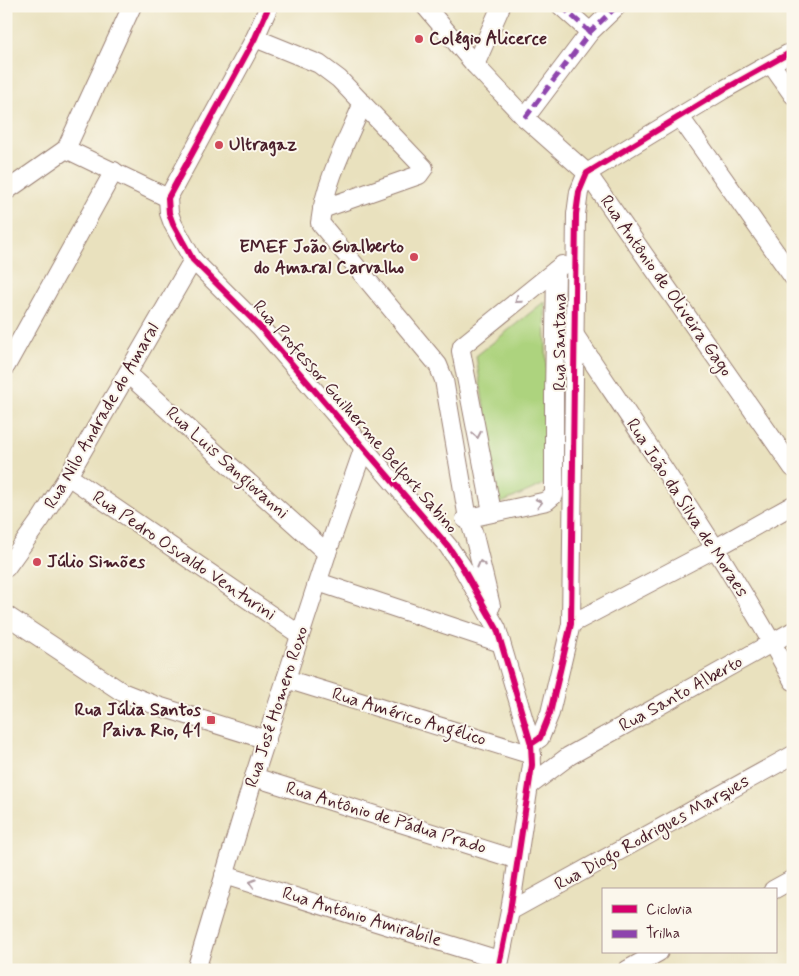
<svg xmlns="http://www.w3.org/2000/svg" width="799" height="976" viewBox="0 0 799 976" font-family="Mynerve,sans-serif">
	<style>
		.green { fill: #add37e; stroke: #7c7954 }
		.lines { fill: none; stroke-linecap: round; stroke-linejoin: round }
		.minor-casing { stroke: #9a8074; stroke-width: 20 }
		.minor { stroke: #fff; stroke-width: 18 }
		.quiet { stroke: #8e44ad; stroke-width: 5; stroke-dasharray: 10 5; stroke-linecap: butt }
		.cycleway-casing { stroke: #fbf7ec; stroke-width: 9 }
		.cycleway { stroke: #d6006c; stroke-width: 6 }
		.oneway { stroke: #ae9aa0 }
		.poi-dot { fill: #d1495b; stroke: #fbf7ec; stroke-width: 2 }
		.labels { text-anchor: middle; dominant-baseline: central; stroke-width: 4; stroke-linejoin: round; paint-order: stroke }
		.poi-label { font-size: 18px; font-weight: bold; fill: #4a1f2b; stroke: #fbf7ec; text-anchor: start }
		.street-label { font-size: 18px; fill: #4a1f2b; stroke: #fbf7ec }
	</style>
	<rect width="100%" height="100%" fill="#fbf7ec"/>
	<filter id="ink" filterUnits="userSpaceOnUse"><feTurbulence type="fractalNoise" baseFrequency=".02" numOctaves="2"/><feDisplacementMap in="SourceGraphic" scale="10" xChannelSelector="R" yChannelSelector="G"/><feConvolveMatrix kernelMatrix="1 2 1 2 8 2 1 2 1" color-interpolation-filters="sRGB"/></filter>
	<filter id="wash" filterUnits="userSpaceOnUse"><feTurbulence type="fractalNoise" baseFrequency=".0096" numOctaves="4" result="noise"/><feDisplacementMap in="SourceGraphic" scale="20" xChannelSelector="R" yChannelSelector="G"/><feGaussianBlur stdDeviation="1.12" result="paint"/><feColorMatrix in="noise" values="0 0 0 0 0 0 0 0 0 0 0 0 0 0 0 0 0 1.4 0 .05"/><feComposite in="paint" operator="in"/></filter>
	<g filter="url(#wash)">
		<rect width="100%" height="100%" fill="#e9e1be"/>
		<path class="green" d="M545 301 549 482 499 504 476 356Z"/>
	</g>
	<g filter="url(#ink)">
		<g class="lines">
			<g class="minor-casing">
				<g id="minor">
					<path d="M269 6 255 38 168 198 169 213 173 224 193 260 261 328 448 546 461 565 497 629 531 744 532 765 510 911 498 970"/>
					<path d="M425 6 475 65 525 118 587 173 793 468"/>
					<path d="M561 6 590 32"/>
					<path d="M255 38 319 64 339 79 424 168 419 175 322 209"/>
					<path d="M771 64 793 95"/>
					<path d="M475 65 501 6"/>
					<path d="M363 103C347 141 325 181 320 223L438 365 444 380 467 513 474 535 491 606"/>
					<path d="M680 117 793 277"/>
					<path d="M525 118 590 32 617 6"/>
					<path d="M66 149 132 6"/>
					<path d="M6 191 66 149 168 198"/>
					<path d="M576 337C651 450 729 562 793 681"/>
					<path d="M6 366 114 171"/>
					<path d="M128 374 327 553"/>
					<path d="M68 476 300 635"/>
					<path d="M492 512 461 351 462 346 562 265"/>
					<path d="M465 519 547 501 554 495V395L556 270"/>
					<path d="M6 568 41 519 68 476 193 260"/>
					<path d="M318 582 501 643"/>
					<path d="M6 615 122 692 155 705 267 740"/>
					<path d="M571 624 716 548 793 505"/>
					<path d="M286 679 532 755"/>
					<path d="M531 744 540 738 550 713 571 624 576 214 579 192 587 173 723 90 793 51"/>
					<path d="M254 777 518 860"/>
					<path d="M529 786 569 756 793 631"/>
					<path d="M224 875 499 960"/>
					<path d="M773 890 793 879"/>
					<path d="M510 911 793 755"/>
					<path d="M196 970 254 777 327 553 364 447"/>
					<path d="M627 970 659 952"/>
				</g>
			</g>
			<use href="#minor" class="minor"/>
			<g class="quiet">
				<path d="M561 6 590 32"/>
				<path d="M525 118 590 32 617 6"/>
			</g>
			<g class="cycleway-casing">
				<g id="cycleway">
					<path d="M269 6 255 38 168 198 169 213 173 224 193 260 261 328 448 546 461 565 497 629 531 744 532 765 510 911 498 970"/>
					<path d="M531 744 540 738 550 713 571 624 576 214 579 192 587 173 723 90 793 51"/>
				</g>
			</g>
			<use href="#cycleway" class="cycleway"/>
		</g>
		<defs><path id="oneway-chevron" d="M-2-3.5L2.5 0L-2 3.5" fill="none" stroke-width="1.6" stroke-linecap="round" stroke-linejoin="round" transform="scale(1.25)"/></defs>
		<g class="oneway">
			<use href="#oneway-chevron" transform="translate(518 300) rotate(141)"/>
			<use href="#oneway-chevron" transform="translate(477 435) rotate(79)"/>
			<use href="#oneway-chevron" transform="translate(539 503) rotate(-12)"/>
			<use href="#oneway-chevron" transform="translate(481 564) rotate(-104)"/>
			<use href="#oneway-chevron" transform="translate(252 883) rotate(-163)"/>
		</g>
	</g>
	<g class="poi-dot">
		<circle cx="419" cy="39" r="5"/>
		<circle cx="219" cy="145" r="5"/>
		<circle cx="414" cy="257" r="5"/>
		<circle cx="37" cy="562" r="5"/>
		<rect x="206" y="715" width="10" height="10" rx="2.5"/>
	</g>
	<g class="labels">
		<g class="poi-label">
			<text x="429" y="39">Colégio Alicerce</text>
			<text x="229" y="145">Ultragaz</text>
			<text x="404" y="247" text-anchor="end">EMEF João Gualberto<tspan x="404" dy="21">do Amaral Carvalho</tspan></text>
			<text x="47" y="562">Júlio Simões</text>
			<text x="201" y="710" text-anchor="end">Rua Júlia Santos<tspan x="201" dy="21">Paiva Rio, 41</tspan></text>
		</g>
		<g class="street-label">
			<text transform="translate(666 286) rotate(55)">Rua Antônio de Oliveira Gago</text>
			<text transform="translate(560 342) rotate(-90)">Rua Santana</text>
			<text transform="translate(102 416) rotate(-60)">Rua Nilo Andrade do Amaral</text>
			<text transform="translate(355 417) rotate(49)">Rua Professor Guilherme Belfort Sabino</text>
			<text transform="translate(227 463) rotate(42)">Rua Luis Sangiovanni</text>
			<text transform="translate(687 508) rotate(57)">Rua João da Silva de Moraes</text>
			<text transform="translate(184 556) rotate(34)">Rua Pedro Osvaldo Venturini</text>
			<text transform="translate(681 694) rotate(-29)">Rua Santo Alberto</text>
			<text transform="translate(277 707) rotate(-72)">Rua José Homero Roxo</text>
			<text transform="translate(409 717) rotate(17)">Rua Américo Angélico</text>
			<text transform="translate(386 818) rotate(17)">Rua Antônio de Pádua Prado</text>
			<text transform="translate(652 833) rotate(-29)">Rua Diogo Rodrigues Marques</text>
			<text transform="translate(362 917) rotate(17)">Rua Antônio Amirabile</text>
		</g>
	</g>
	<rect width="799" height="976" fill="none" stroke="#fbf7ec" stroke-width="25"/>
	<rect x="602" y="888" width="175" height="65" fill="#fbf7ec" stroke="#b4a19f"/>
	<rect x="612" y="905" width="25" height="8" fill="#d6006c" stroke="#b4a19f"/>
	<text x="646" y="914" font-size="15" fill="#4a1f2b">Ciclovia</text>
	<rect x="612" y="930" width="25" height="8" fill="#8e44ad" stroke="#b4a19f"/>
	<text x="646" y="938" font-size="15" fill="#4a1f2b">Trilha</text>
</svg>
